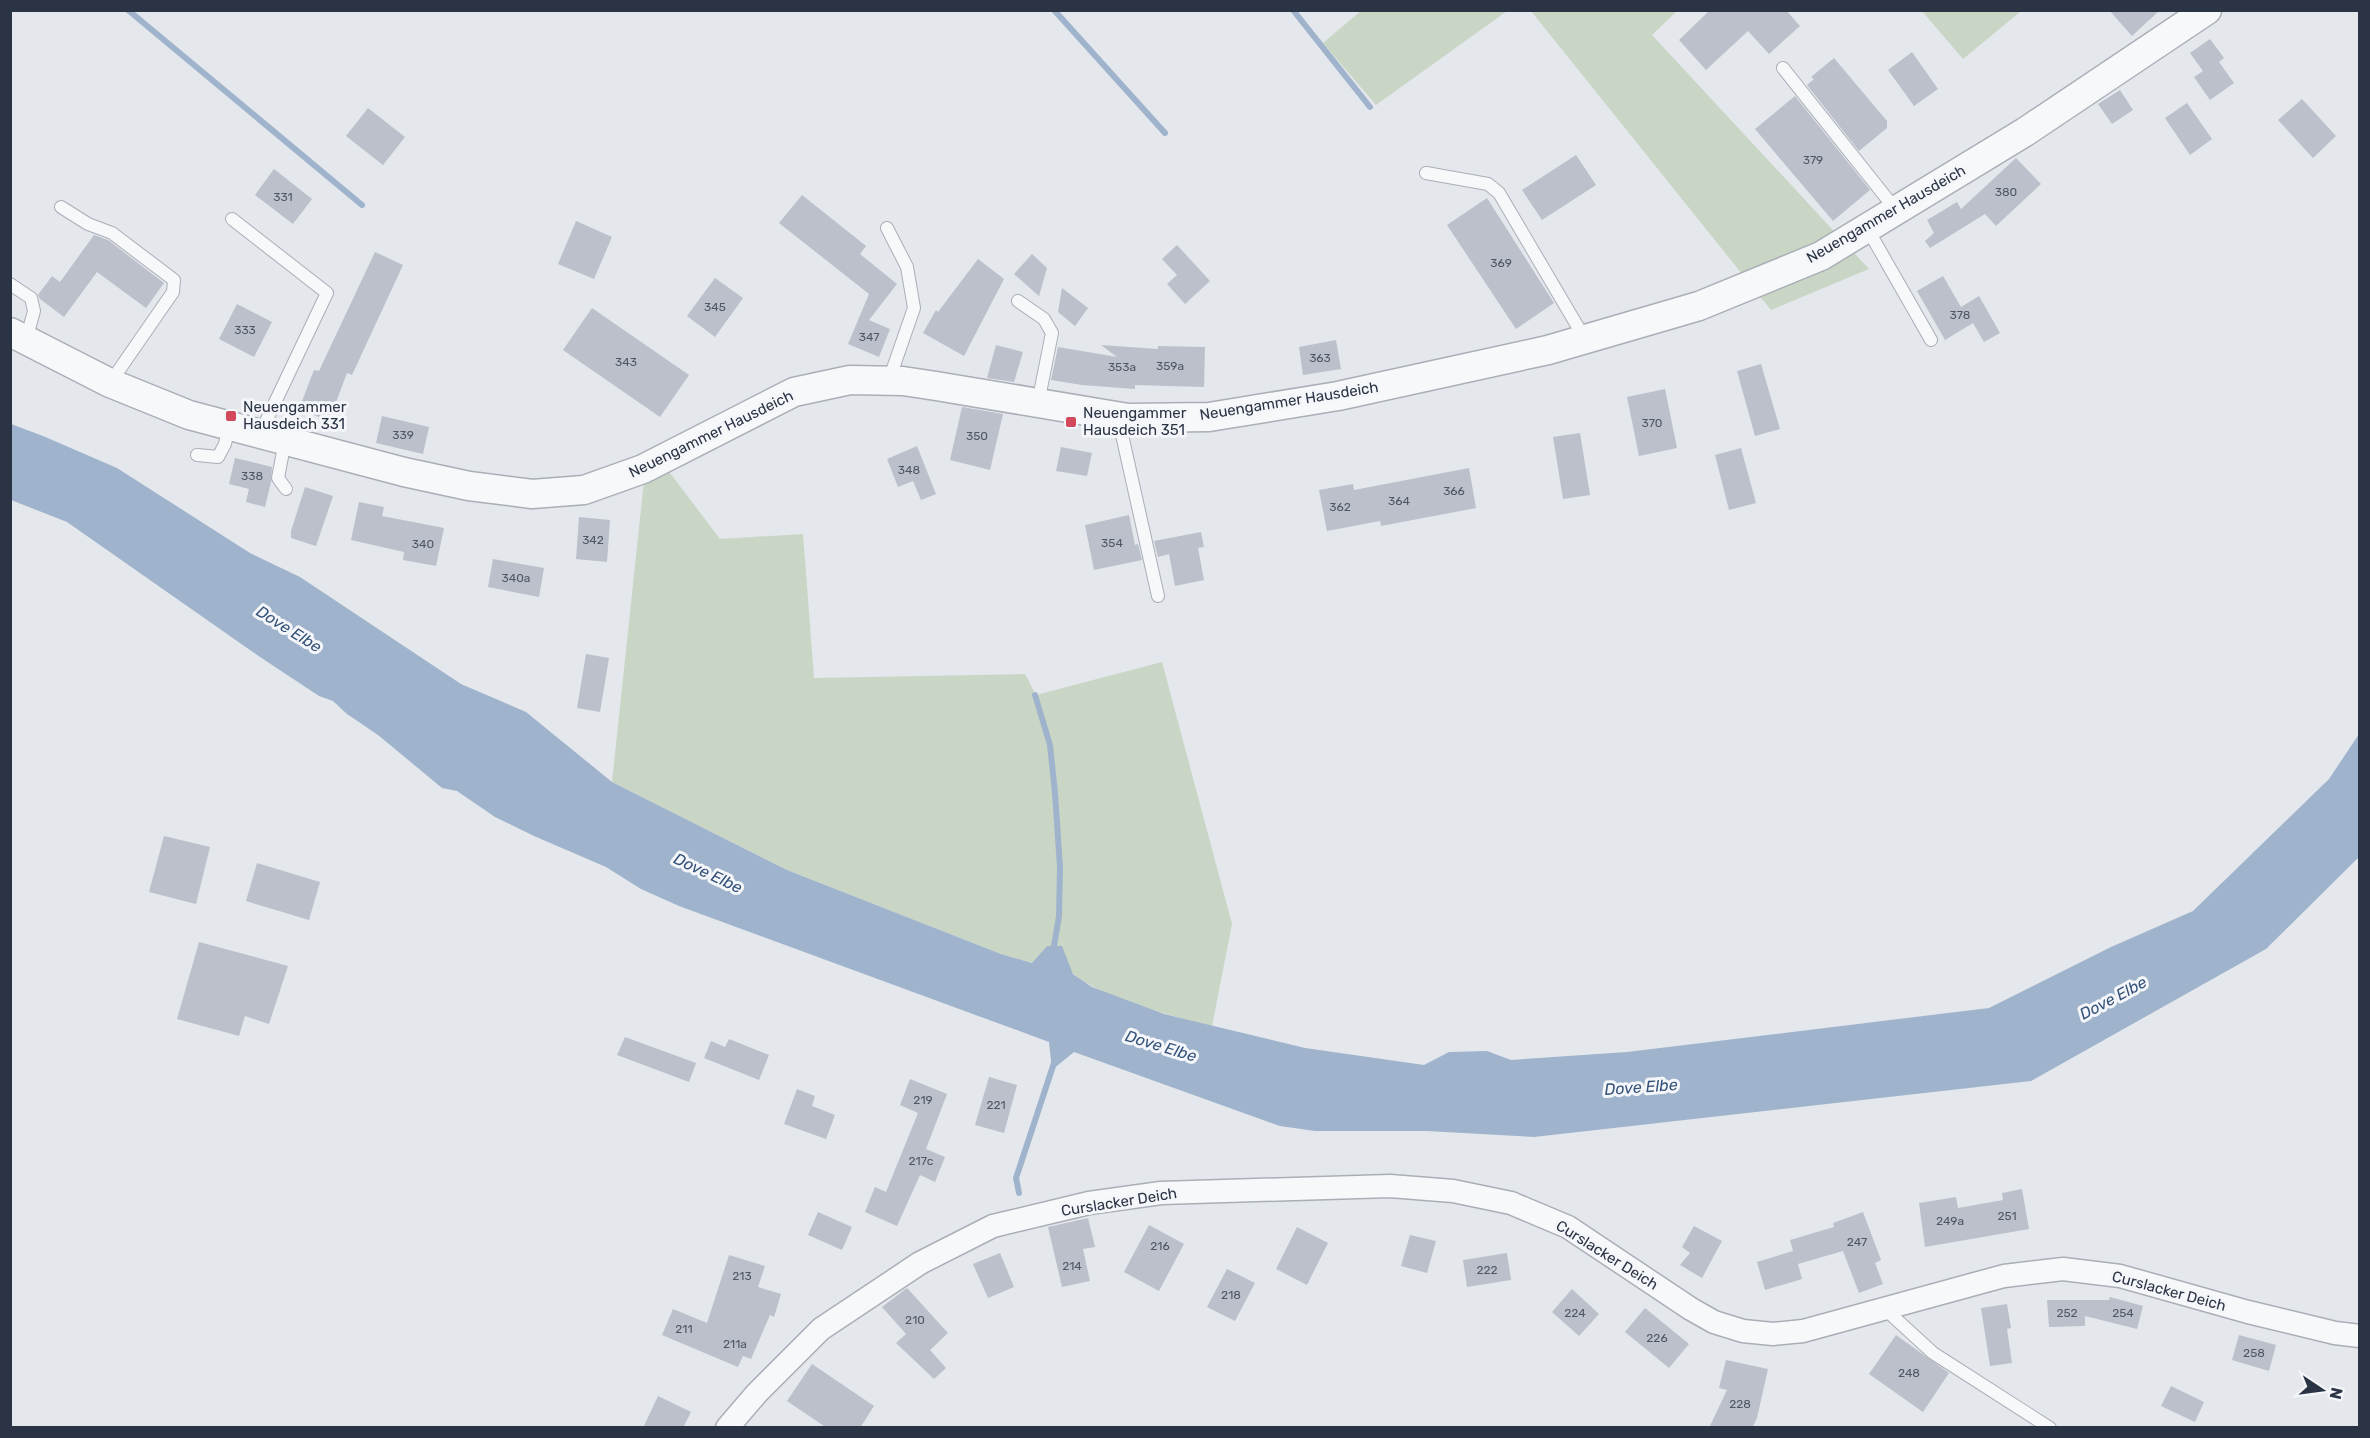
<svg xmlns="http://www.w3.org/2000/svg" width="2370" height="1438" viewBox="0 0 2370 1438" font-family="Rubik,sans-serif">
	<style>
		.green { fill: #c9d6c5 }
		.water { fill: #9fb4cc }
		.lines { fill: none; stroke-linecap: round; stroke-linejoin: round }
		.stream { stroke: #9fb4cc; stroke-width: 6 }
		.building { fill: #bbc0ca }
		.service-casing { stroke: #a9aeb7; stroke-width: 14 }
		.minor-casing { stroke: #a9aeb7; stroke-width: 25 }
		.tertiary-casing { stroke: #a9aeb7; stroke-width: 31 }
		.service { stroke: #f7f8fa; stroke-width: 12 }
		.minor { stroke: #f7f8fa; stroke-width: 22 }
		.tertiary { stroke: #f7f8fa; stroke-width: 28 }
		.poi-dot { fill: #d1495b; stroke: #f4f6f9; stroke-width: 2 }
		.labels { text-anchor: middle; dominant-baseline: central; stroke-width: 6; stroke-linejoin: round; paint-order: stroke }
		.number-label { font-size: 12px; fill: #4f5766 }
		.street-label { font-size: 15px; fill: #2b3445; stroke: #f4f6f9 }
		.poi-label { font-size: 15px; fill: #2b3445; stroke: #f4f6f9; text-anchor: start }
		.water-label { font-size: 16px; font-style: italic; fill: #34527a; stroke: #f4f6f9 }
	</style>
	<rect width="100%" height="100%" fill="#e4e7ec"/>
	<g class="green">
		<path d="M1362 10H1507V11L1376 105 1323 43Z"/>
		<path d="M1531 11H1677L1652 35 1869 269 1771 310Z"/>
		<path d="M1922 11H2021L1963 59Z"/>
		<path d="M667 469 720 539 803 534 814 678 1025 674 1036 695 1162 662 1232 924 1212 1026C1175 1017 1100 998 1073 973 1063 965 1056 955 1047 946L1033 963 1001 954 787 870 612 782 644 481Z"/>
	</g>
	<path class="water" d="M11 424 43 436 117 468 250 553 300 577 461 684 526 712 612 782 787 870 1001 954 1032 963 1047 946H1062L1073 974 1092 987 1164 1014 1305 1048 1424 1065 1449 1052 1487 1051 1511 1060 1627 1052 1989 1008 2111 947 2193 911 2329 779 2359 734V857L2266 949 2031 1081 1534 1137 1427 1131H1315L1280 1126 1074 1052 1052 1070 1049 1042 679 906 641 889 606 867 534 836 495 817 457 791 442 788 378 735 347 714 333 701 319 696 260 657 67 522 11 500Z"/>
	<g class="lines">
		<g class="stream">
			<path d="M128 10 362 205"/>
			<path d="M1054 10 1165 133"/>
			<path d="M1293 10 1370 107"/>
			<path d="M1035 695 1050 745 1055 793 1060 867 1059 916 1053 952"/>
			<path d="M1019 1193 1016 1178 1054 1063"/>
		</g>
	</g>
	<g class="building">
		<path d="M1710 10H1786L1800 26 1769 54 1748 31 1706 70 1679 40Z"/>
		<path d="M2109 10H2160L2132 36Z"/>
		<path d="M2210 39 2224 58 2219 62 2234 83 2210 100 2194 77 2203 71 2190 53Z"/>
		<path d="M1912 52 1938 89 1914 106 1888 70Z"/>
		<path d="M1834 58 1887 121V128L1859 151 1807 85 1814 79 1811 77Z"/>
		<path d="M2120 90 2133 110 2112 124 2098 104Z"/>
		<path d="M1795 96 1870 190 1833 221 1755 129Z"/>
		<path d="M2302 99 2336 136 2313 158 2278 120Z"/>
		<path d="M2187 103 2212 139 2190 155 2165 118Z"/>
		<path d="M368 108 405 137 383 165 346 136Z"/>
		<path d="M1576 155 1596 185 1542 220 1522 190Z"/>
		<path d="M2016 158 2041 184 1996 226 1985 214 1930 248 1925 241 1934 233 1927 220 1957 202 1961 209Z"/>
		<path d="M274 169 312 199 293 224 255 195Z"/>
		<path d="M802 195 866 246 860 254 897 284 869 320 890 329 879 357 848 344 869 294 779 223Z"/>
		<path d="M1487 198 1554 303 1516 329 1447 225Z"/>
		<path d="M576 221 612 237 594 279 558 264Z"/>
		<path d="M94 235 108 240 164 283 146 308 97 272 64 317 40 299 38 295 52 276 60 282Z"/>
		<path d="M1177 245 1210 281 1185 304 1167 284 1177 275 1162 259Z"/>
		<path d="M375 252 403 265 352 375 347 373 329 421 299 409 314 370 319 371Z"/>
		<path d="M1032 254 1047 268 1039 296 1014 274Z"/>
		<path d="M978 259 1004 279 964 356 923 333 936 310 938 312Z"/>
		<path d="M1943 276 1961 307 1979 296 2000 333 1984 342 1973 323 1945 340 1917 291Z"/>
		<path d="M715 278 743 298 715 337 687 316Z"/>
		<path d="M1062 288 1088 308 1075 326 1058 312Z"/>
		<path d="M237 304 272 322 254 357 219 339Z"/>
		<path d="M592 308 689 375 660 417 563 350Z"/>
		<path d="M1336 340 1341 369 1303 375 1299 347Z"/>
		<path d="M996 345 1023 352 1014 382 987 378Z"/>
		<path d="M1101 345 1158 349V346L1205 347 1204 387 1135 385V389L1082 385 1051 380 1058 347 1117 357Z"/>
		<path d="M1761 364 1780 429 1755 436 1737 371Z"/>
		<path d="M1665 389 1677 448 1639 456 1627 397Z"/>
		<path d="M962 407 1003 414 990 470 950 460Z"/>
		<path d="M382 416 429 427 423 454 376 443Z"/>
		<path d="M1580 433 1590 495 1563 499 1553 437Z"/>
		<path d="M917 446 936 494 921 500 913 481 898 487 887 459Z"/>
		<path d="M1061 447 1092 453 1087 476 1056 471Z"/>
		<path d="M1741 448 1756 503 1729 510 1715 455Z"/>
		<path d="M235 458 272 467 271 482 265 507 246 502 249 489 229 484Z"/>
		<path d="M1469 468 1476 508 1381 526 1380 521 1327 531 1319 490 1353 484 1354 490Z"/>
		<path d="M305 487 333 496 316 546 291 538V531Z"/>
		<path d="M359 502 384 507 382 516 444 528 436 566 403 560 404 552 351 540Z"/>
		<path d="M1129 515 1135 545 1138 544 1142 560 1094 570 1085 525Z"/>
		<path d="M579 517 610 520 607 562 576 559Z"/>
		<path d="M1201 532 1204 547 1198 548 1204 580 1175 586 1169 554 1158 557 1154 541Z"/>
		<path d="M493 559 544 568 539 597 488 587Z"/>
		<path d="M586 654 609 658 600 712 577 708Z"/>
		<path d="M164 836 210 847 196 904 149 892Z"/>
		<path d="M257 863 320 882 309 920 246 901Z"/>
		<path d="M199 942 288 966 269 1024 245 1016 239 1036 177 1019Z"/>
		<path d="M625 1037 696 1063 689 1082 617 1055Z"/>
		<path d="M729 1039 769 1055 759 1080 704 1058 711 1041 725 1047Z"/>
		<path d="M989 1077 1017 1085 1004 1133 975 1125Z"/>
		<path d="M910 1079 947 1094 926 1149 945 1157 935 1182 920 1175 897 1226 865 1212 875 1187 886 1192 918 1113 900 1105Z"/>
		<path d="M797 1089 815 1096 812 1106 835 1115 826 1139 784 1124Z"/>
		<path d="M2022 1189 2029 1229 1925 1247 1919 1203 1956 1197 1958 1208 2003 1200 2002 1193Z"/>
		<path d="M818 1212 852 1227 842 1250 808 1235Z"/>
		<path d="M1863 1212 1881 1260 1875 1263 1883 1284 1859 1293 1843 1251 1798 1264 1802 1279 1765 1290 1757 1262 1793 1251 1790 1240 1834 1227 1833 1223Z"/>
		<path d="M1088 1218 1095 1247 1083 1249 1090 1281 1062 1287 1048 1227Z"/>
		<path d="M1149 1225 1184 1244 1159 1291 1124 1272Z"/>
		<path d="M1694 1226 1722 1241 1702 1278 1680 1265 1690 1253 1682 1247Z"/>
		<path d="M1297 1227 1328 1243 1307 1285 1276 1269Z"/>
		<path d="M1410 1235 1436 1241 1427 1273 1401 1266Z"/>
		<path d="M1000 1253 1014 1287 988 1298 973 1264Z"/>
		<path d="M1507 1253 1511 1280 1467 1287 1463 1260Z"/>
		<path d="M729 1255 765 1266 758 1287 781 1294 774 1317 770 1315 751 1359 743 1356 738 1367 662 1335 673 1309 707 1323Z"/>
		<path d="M1227 1269 1255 1283 1235 1321 1207 1307Z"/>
		<path d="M907 1288 948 1333 930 1350 946 1368 934 1379 896 1343 906 1334 882 1307Z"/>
		<path d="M1572 1289 1599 1314 1579 1336 1552 1312Z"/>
		<path d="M2110 1297 2143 1306 2137 1329 2085 1316V1326L2049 1327 2047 1300H2109Z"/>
		<path d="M2007 1304 2011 1328 2007 1329 2012 1363 1990 1366 1981 1308Z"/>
		<path d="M1645 1308 1689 1344 1669 1368 1625 1332Z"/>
		<path d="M1896 1335 1949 1373 1923 1412 1869 1374Z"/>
		<path d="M2239 1335 2276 1345 2269 1371 2232 1360Z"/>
		<path d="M1726 1360 1768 1369 1757 1418 1752 1428H1709L1727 1390 1719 1388Z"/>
		<path d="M812 1364 874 1406 860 1428H827L787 1401Z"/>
		<path d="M2171 1386 2204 1402 2195 1422 2161 1406Z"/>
		<path d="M658 1396 691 1412 683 1428H643Z"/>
	</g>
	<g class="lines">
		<g class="service-casing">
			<g id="service">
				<path d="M1783 68 1896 210"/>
				<path d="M1426 173 1488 184 1499 193 1585 339"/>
				<path d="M61 207 88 224 112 233 174 280 173 292 110 383"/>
				<path d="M232 219 327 293 260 434"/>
				<path d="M887 228 907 267 914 308 889 380"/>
				<path d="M1867 228 1931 340"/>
				<path d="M10 284 31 298 34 311 26 340"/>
				<path d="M1018 301 1044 319 1052 333 1038 403"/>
				<path d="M1118 417 1158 596"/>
				<path d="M285 441 278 478 286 489"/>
				<path d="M197 455 218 457 225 444 229 426"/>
				<path d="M1885 1309 1933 1353 2050 1428"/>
			</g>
		</g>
		<g class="minor-casing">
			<path id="minor" d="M727 1428 757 1393 821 1329 920 1263 993 1226 1089 1203 1161 1193 1390 1186 1453 1191 1511 1203 1568 1227 1691 1309 1714 1322 1743 1331 1773 1334 1803 1331 2004 1276 2063 1269 2120 1276 2248 1312 2335 1333 2360 1336"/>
		</g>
		<g class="tertiary-casing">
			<path id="tertiary" d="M10 332 110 383 189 415 404 472 469 486 532 494 584 490 643 469 794 392 850 380 903 381 936 386 1128 418 1209 417 1338 396 1548 350 1699 306 1821 256 2025 132 2207 10"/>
		</g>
		<use href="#service" class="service"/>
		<use href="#minor" class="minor"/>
		<use href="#tertiary" class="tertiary"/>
	</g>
	<g class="poi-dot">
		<rect x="225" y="410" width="12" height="12" rx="3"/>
		<rect x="1065" y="416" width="12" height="12" rx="3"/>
	</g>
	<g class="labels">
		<g class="number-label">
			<text x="1813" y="160">379</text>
			<text x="2006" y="192">380</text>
			<text x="283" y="197">331</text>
			<text x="1501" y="263">369</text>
			<text x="715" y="307">345</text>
			<text x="1960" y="315">378</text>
			<text x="245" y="330">333</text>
			<text x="869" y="337">347</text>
			<text x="1320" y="358">363</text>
			<text x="626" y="362">343</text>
			<text x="1170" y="366">359a</text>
			<text x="1122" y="367">353a</text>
			<text x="1652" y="423">370</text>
			<text x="403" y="435">339</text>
			<text x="977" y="436">350</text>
			<text x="909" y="470">348</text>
			<text x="252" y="476">338</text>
			<text x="1454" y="491">366</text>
			<text x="1399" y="501">364</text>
			<text x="1340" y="507">362</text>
			<text x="593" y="540">342</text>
			<text x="1112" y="543">354</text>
			<text x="423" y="544">340</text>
			<text x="516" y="578">340a</text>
			<text x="923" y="1100">219</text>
			<text x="996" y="1105">221</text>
			<text x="921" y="1161">217c</text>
			<text x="2007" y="1216">251</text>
			<text x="1950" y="1221">249a</text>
			<text x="1857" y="1242">247</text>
			<text x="1160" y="1246">216</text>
			<text x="1072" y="1266">214</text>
			<text x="1487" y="1270">222</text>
			<text x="742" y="1276">213</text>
			<text x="1231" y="1295">218</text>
			<text x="1575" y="1313">224</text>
			<text x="2067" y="1313">252</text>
			<text x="2123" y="1313">254</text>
			<text x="915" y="1320">210</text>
			<text x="684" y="1329">211</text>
			<text x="1657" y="1338">226</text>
			<text x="735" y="1344">211a</text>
			<text x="2254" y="1353">258</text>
			<text x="1909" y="1373">248</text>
			<text x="1740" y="1404">228</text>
		</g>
		<g class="street-label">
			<text transform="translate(1886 214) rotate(-30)">Neuengammer Hausdeich</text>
			<text transform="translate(1289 401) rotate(-9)">Neuengammer Hausdeich</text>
			<text transform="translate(711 434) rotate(-26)">Neuengammer Hausdeich</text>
			<text transform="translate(1119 1202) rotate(-9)">Curslacker Deich</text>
			<text transform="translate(1607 1255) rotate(32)">Curslacker Deich</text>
			<text transform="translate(2169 1291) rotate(15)">Curslacker Deich</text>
		</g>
		<g class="poi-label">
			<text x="243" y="407">Neuengammer<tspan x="243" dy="17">Hausdeich 331</tspan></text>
			<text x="1083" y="413">Neuengammer<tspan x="1083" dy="17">Hausdeich 351</tspan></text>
		</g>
		<g class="water-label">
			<text transform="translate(289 629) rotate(32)">Dove Elbe</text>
			<text transform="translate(708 873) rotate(25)">Dove Elbe</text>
			<text transform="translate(2113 998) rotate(-28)">Dove Elbe</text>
			<text transform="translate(1161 1046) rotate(17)">Dove Elbe</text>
			<text transform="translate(1641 1087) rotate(-4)">Dove Elbe</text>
		</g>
	</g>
	<rect width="2370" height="1438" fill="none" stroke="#2b3445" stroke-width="24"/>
	<g transform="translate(2322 1390) rotate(103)" stroke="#f4f6f9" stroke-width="4.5" paint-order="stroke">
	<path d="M0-4.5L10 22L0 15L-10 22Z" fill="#2b3445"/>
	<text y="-9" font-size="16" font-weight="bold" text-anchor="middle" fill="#2b3445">N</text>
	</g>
</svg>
